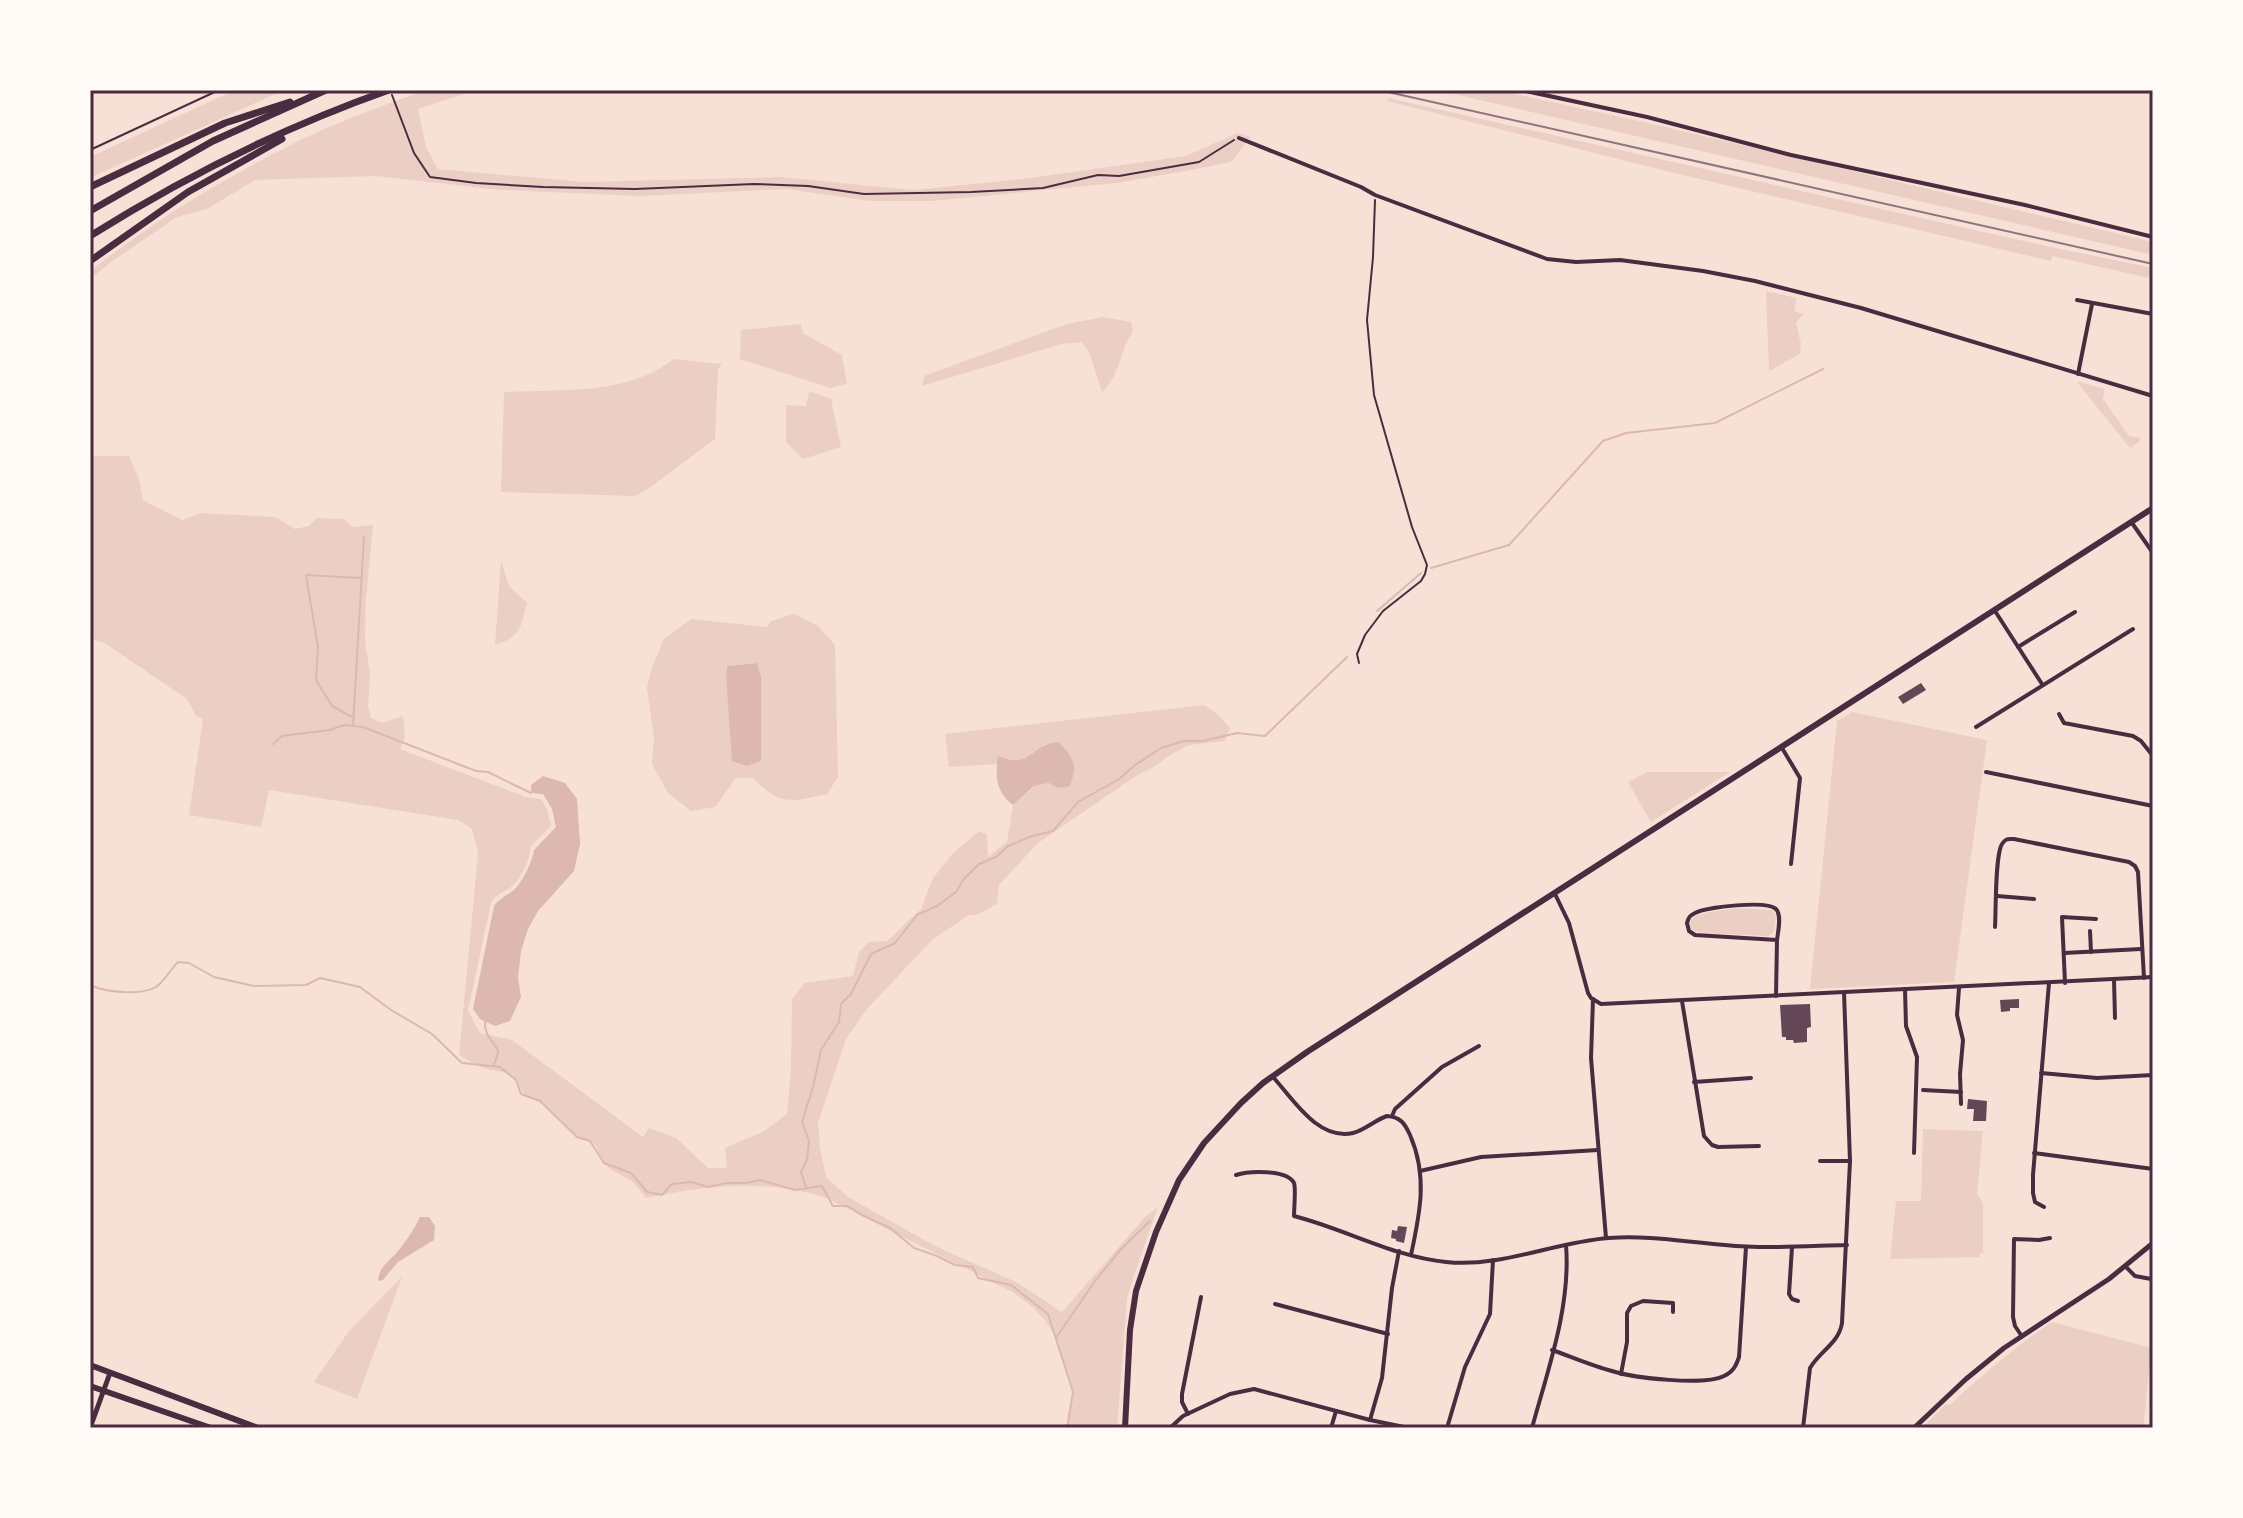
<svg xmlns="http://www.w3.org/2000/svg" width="2243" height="1518" viewBox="0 0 2243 1518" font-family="'Golos Text',sans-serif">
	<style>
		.green { fill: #ebcfc5; fill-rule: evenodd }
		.water { fill: #dcb8b0 }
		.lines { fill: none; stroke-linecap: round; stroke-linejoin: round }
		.stream { stroke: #dcb8b0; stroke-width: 2 }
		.building { fill: #644757 }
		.path { stroke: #4a2c40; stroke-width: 2 }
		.minor { stroke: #4a2c40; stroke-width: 4 }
		.tertiary { stroke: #4a2c40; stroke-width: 5 }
		.secondary { stroke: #4a2c40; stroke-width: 5 }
		.primary { stroke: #4a2c40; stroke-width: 6 }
		.trunk { stroke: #4a2c40; stroke-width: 6 }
		.motorway { stroke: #4a2c40; stroke-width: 7 }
		.rail { stroke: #8f747c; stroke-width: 2 }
		.neatline { fill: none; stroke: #4a2c40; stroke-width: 3 }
	</style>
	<rect width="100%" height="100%" fill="#f7e1d7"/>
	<g class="green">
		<path d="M235 90H284L90 178V157Z"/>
		<path d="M425 90H476L418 109 426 147 438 169 583 182 781 177 913 190 1023 179 1186 156 1237 133 1251 137 1231 162 1191 170 1117 183 932 201H869L787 189 641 196 501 190 375 176 255 180 207 209 177 217 111 262 90 279V271C150 224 215 183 283 149 328 125 377 108 425 90Z"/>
		<path d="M1436 90H1496L1644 122 2153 242V255Z"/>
		<path d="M1388 98 2051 247 2153 268V279L2052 256 2051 261 1670 172 1387 101Z"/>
		<path d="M1766 291 1797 298 1794 311 1803 314 1796 323 1801 344 1800 354 1769 371Z"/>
		<path d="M1103 317 1131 322 1133 331C1120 350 1119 378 1102 392L1089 352 1082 342 1062 344 922 386 924 376 1067 324Z"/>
		<path d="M801 324 803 333 842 355 847 384 830 388 740 359 741 330Z"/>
		<path d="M674 359 722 364 718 370 715 439 648 489 635 496 501 492 504 392C561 389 626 396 674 359Z"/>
		<path d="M2076 381 2105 389 2103 399 2129 436 2140 438 2139 442 2130 448Z"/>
		<path d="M809 391 831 399 841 447 803 459 786 442V405L806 406Z"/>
		<path d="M90 456H129L139 479 143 500 183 520 200 513 275 517 295 529 309 526 317 518 343 519 353 527 373 525 366 599 365 641 370 674 368 707 371 718 382 723 403 716 405 736 400 749 526 797 541 799 547 809 551 826 531 846C530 860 522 878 511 887 501 894 499 892 491 903L468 1011 480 1033 512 1040 643 1137 649 1128 676 1138 708 1168H727L725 1148 764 1131 787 1114 791 1069 792 999 805 983 853 976 859 952 869 942 887 941 921 909 933 878 953 853 979 831 987 835 988 857 1007 842 1013 805 1035 786 1049 783 1047 743C1028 757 1023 766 999 757L997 764 949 767 945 734 1204 705 1216 713 1230 728 1225 741 1189 745 1170 755 1152 768 1139 774 1038 843 999 885 997 904 976 915H969L932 940 867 1009 846 1039 818 1123 820 1148 826 1177 848 1197 935 1246 1016 1282 1062 1312 1145 1217 1158 1207 1134 1275 1127 1299 1117 1428H1066L1073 1392 1056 1338 1045 1320 1033 1307 1014 1293 826 1198C768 1179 705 1185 646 1198L633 1182 607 1167 594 1143 577 1137 540 1101 524 1095C513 1069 506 1074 483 1068 474 1065 467 1059 459 1055L478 853 472 829 458 820 269 790 261 827 189 815 203 719 196 716 187 699 106 644 90 638Z"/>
		<path d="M501 560 509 586 527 603C521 627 521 637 495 645Z"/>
		<path d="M794 614 817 625 835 645 838 777 827 794C791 802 780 806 753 778H736L715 807 691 811 668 793 652 764 654 738 647 688 651 670 664 639 691 619 767 627 771 621ZM757 663 761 676V761H733L726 677 727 666Z"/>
		<path d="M1852 712 1987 740 1954 982 1810 989 1837 721Z"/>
		<path d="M1647 772H1730L1651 822 1628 782Z"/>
		<path d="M1740 908 1773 910 1776 918 1774 932 1768 936 1703 933 1694 931 1690 926 1691 920 1695 916 1708 912Z"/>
		<path d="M1923 1129 1983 1131 1977 1194 1983 1203V1253H1980V1257L1890 1259 1896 1201H1921Z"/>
		<path d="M402 1277 357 1399 314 1382 349 1331Z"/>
		<path d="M2052 1322 2152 1348 2143 1428H1922L1946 1404 1950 1405C1983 1374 2015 1347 2052 1322Z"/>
	</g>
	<g class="water">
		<path d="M757 663 761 676V761L747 766 732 761 726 677 727 666Z"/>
		<path d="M1059 742C1074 760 1078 763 1070 786L1058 788 1049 783 1034 786 1013 805C996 793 995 776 998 756 1033 770 1029 744 1059 742Z"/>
		<path d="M543 776 565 783 577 799 580 844 574 871 538 911 528 929 521 951 518 977 521 997 510 1021 495 1026 480 1019 473 1009 494 906C500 898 506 896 514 890 522 883 533 860 534 850L556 827 552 809 543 794 531 793V785Z"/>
		<path d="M420 1217H429L435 1226 434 1240 398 1262 383 1280 378 1281C379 1266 390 1261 399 1250 407 1239 414 1230 420 1217Z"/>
	</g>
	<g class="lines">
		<g class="stream">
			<path d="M1431 568 1509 545 1603 441 1626 433 1715 423 1823 369"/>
			<path d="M1377 611 1421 573"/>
			<path d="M354 718 332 706 316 680 318 648 306 575 362 578"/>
			<path d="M353 726 364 536"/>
			<path d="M273 744 282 736 330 730 344 725 363 727 476 771 488 772 531 793"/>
			<path d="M90 985C105 992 141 996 156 987 162 984 172 968 178 962L189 963 214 977 254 986 306 985 320 978 360 987 391 1010 432 1034 462 1063 500 1067 516 1080 521 1094 540 1101 577 1137 590 1141 604 1163 631 1173 647 1192 662 1195 672 1184 692 1182 708 1187 726 1183H746L760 1180 795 1190 822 1186 833 1206H848L862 1215 890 1228 914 1248 937 1256 955 1265 973 1267 978 1278 1011 1285 1048 1314 1073 1392 1067 1428"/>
			<path d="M485 1021C484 1040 498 1043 498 1053 498 1054 494 1065 493 1066"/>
			<path d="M806 1187 801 1172 807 1160 809 1141 802 1122 813 1087 821 1050 839 1022 841 1004 851 994 871 954 895 943 917 915 937 906 956 892 964 879 979 864 996 857 1008 846 1032 836 1053 831 1078 802 1119 779 1135 765 1161 748 1184 741H1203L1237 733 1265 736 1347 657"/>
			<path d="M1056 1338 1095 1281 1122 1248 1150 1221"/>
		</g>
	</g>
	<g class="building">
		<path d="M1921 683 1926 690 1903 704 1898 697Z"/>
		<path d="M2019 999V1008H2010V1011L2001 1012 2000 1000Z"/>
		<path d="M1810 1004 1811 1027 1807 1028V1042L1794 1043 1793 1040H1786V1037H1782L1780 1005Z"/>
		<path d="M1968 1099 1987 1101 1986 1121H1973L1974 1109H1967Z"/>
		<path d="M1398 1226 1407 1227 1404 1243 1396 1241V1239L1391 1238 1392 1230 1397 1231Z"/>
	</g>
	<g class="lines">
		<g class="path">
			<path d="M392 95 414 153 430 177 476 183 543 187 635 189 754 184 808 186 864 194 971 192 1043 188 1098 175 1119 176 1199 162 1234 140"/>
			<path d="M90 150 219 90"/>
			<path d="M1359 663 1357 654 1365 635 1383 611 1421 581 1425 574 1427 565 1412 527 1374 395 1367 320 1373 257 1375 200"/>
		</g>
		<g class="minor">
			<path d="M1521 90 1647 117 1791 155 2025 205 2153 237"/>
			<path d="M1239 138 1361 187 1375 195 1547 259 1576 262 1620 260 1703 271 1755 281 1861 308 2153 396"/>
			<path d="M2077 300 2153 314"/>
			<path d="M2078 374 2092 304"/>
			<path d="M2132 523 2153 553"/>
			<path d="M1995 611 2042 684"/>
			<path d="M2018 647 2075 612"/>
			<path d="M2059 714 2064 723 2133 736 2141 741 2153 756"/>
			<path d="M1976 727 2133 629"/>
			<path d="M1782 748 1800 778 1791 864"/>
			<path d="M1986 772 2153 806"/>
			<path d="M1555 894 1569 923 1588 993 1591 998 1601 1004 2153 977"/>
			<path d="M1997 896 2034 899"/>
			<path d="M1995 927C1996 911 1995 855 2002 844 2006 838 2008 839 2014 839L2129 862 2135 866 2138 872 2144 978"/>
			<path d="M2090 931 2091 952"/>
			<path d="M2064 953 2141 949"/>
			<path d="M2114 980 2115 1018"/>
			<path d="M2065 983 2062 917 2096 919"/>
			<path d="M1959 988 1957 1015 1963 1040 1960 1074 1961 1104"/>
			<path d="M1905 989 1906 1026 1917 1057 1914 1153"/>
			<path d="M1776 996 1777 940 1695 935 1689 931 1687 923C1689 917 1689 916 1695 913 1706 907 1767 900 1776 909 1782 915 1778 932 1777 940"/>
			<path d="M1593 999 1591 1058 1606 1238"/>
			<path d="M1682 1001 1704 1136 1712 1145 1718 1147 1759 1146"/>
			<path d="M2041 1073 2097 1078 2153 1075"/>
			<path d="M1273 1077C1293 1099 1318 1141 1353 1133 1365 1130 1375 1120 1387 1116 1401 1117 1405 1124 1410 1135 1428 1176 1420 1213 1411 1255"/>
			<path d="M1694 1082 1751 1078"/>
			<path d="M1923 1090 1961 1092"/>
			<path d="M1392 1116 1395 1109 1442 1067 1479 1046"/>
			<path d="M2034 1153 2153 1169"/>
			<path d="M1820 1161H1850"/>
			<path d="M1420 1171 1481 1157 1598 1150"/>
			<path d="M1236 1175C1248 1171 1287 1169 1294 1183 1296 1188 1294 1209 1294 1216 1345 1229 1394 1257 1446 1262 1501 1268 1554 1242 1609 1238 1648 1235 1686 1242 1725 1245 1765 1249 1806 1246 1847 1245"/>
			<path d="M2044 1207 2035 1202 2033 1193V1175L2049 983"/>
			<path d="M1792 1247 1789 1294 1792 1299 1798 1301"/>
			<path d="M2125 1266 2135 1276 2151 1279"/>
			<path d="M1275 1304 1388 1334"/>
			<path d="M2021 1335 2015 1326 2013 1317 2014 1239 2039 1240 2050 1238"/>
			<path d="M1552 1350C1572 1357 1592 1366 1612 1371 1634 1378 1704 1386 1724 1376 1733 1372 1736 1366 1739 1357L1746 1247"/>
			<path d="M1621 1374 1627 1342V1313L1631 1306 1643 1301 1673 1303V1312"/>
			<path d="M1188 1414 1182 1402V1394L1201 1297"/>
			<path d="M1370 1420 1382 1378 1392 1288 1399 1251"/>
			<path d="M1170 1428 1183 1416 1230 1394 1254 1389 1370 1420 1409 1428"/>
			<path d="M1331 1428 1336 1411"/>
			<path d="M1447 1428 1465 1367 1490 1314 1493 1260"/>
			<path d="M1532 1428C1548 1369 1571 1306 1566 1245"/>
			<path d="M1803 1428 1810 1368C1820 1351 1839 1343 1842 1323L1850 1161 1844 992"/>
		</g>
		<path class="tertiary" d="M90 1428 110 1373"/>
		<path class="secondary" d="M1914 1428 1966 1379 2004 1348 2109 1279 2153 1243"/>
		<path class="primary" d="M1125 1428 1130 1330 1136 1291 1156 1232 1179 1180 1204 1143 1241 1103 1263 1083 1307 1052 2153 508"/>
		<g class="trunk">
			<path d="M90 1365 258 1428"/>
			<path d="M90 1386 211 1428"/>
		</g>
		<g class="motorway">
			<path d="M90 187 225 123 290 102"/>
			<path d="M90 211 213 141 326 90"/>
			<path d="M90 236C184 177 284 127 389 90"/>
			<path d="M90 261 188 192 282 139"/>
		</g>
		<path class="rail" d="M1379 90 2153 264"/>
	</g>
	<rect width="2243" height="1518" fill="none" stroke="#fffaf5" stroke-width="184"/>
	<rect x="92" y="92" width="2059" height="1334" class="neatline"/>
</svg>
